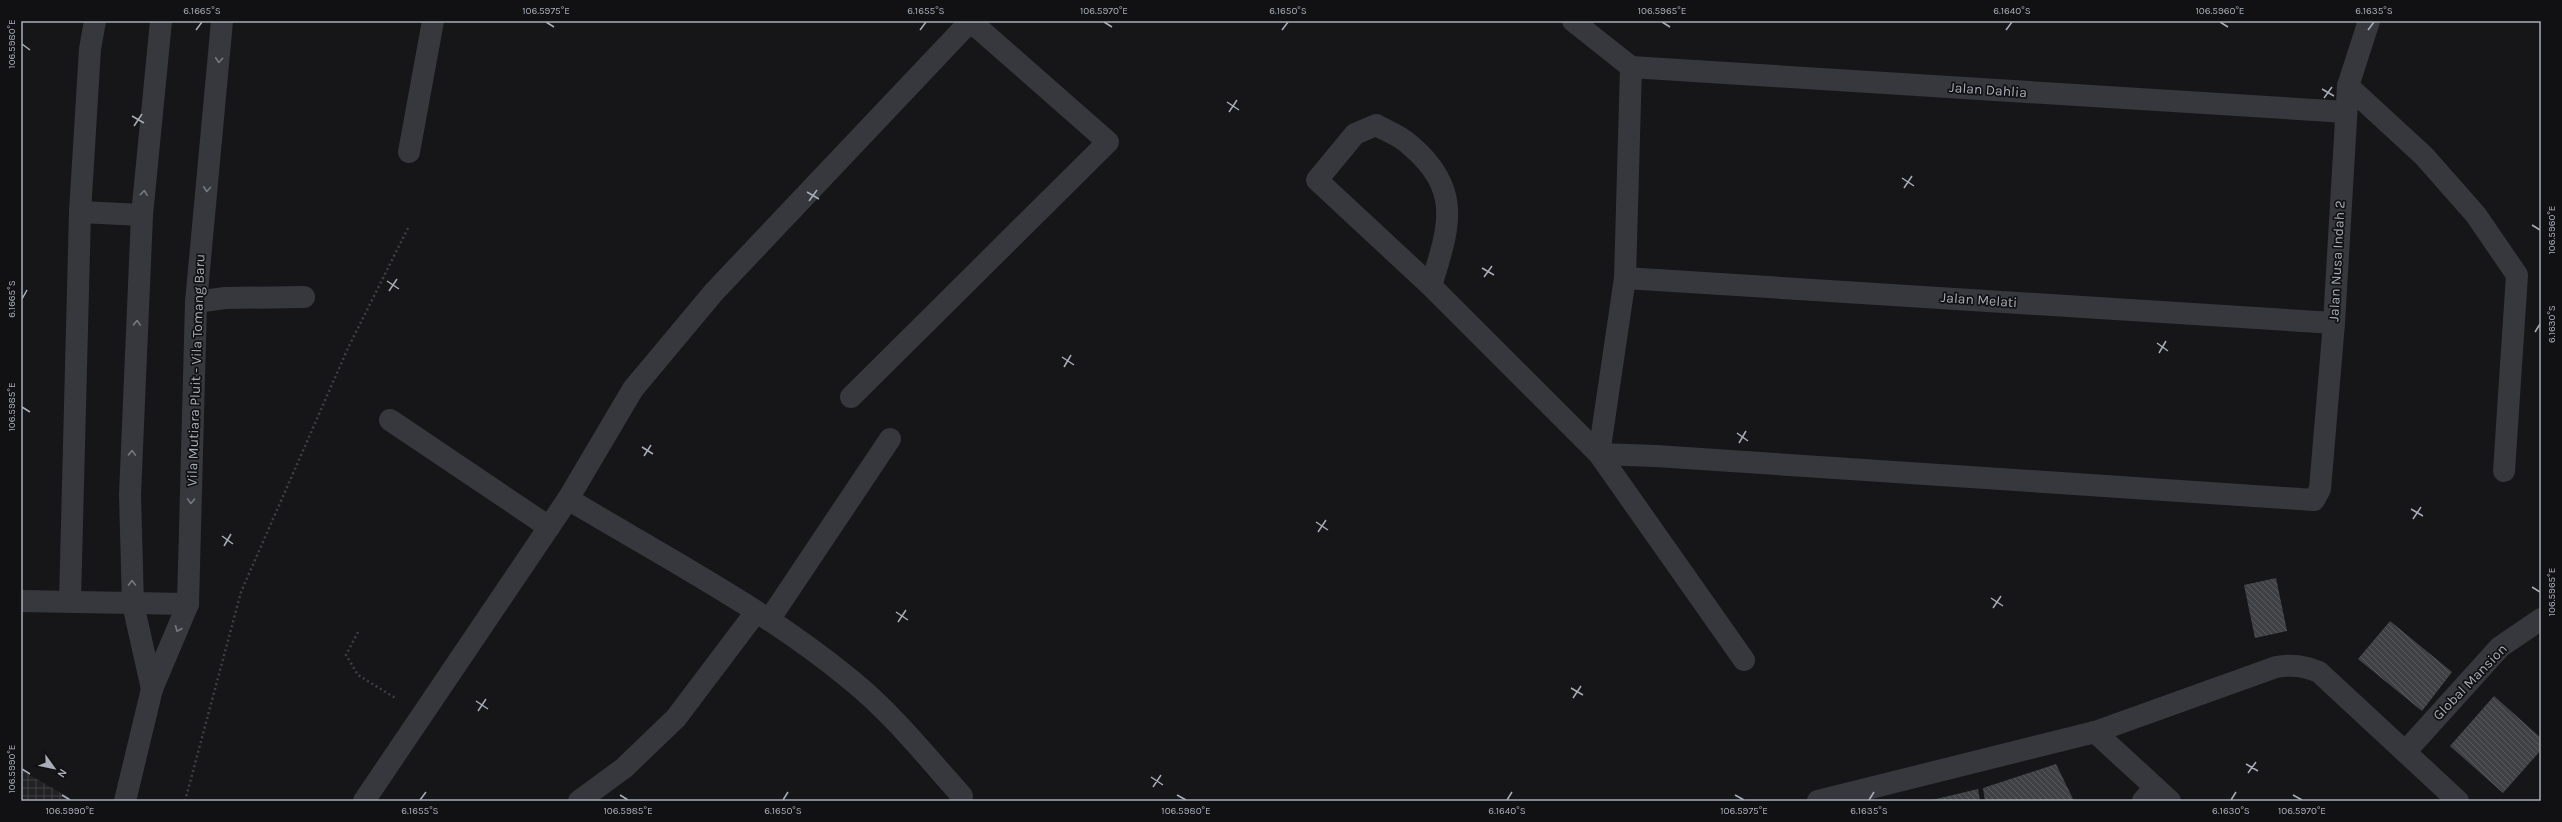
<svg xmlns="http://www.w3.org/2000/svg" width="2562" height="822" viewBox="0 0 2562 822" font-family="Karla,sans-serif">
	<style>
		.industrial { fill: url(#industrial-grid) }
		.building { fill: url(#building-back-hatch) }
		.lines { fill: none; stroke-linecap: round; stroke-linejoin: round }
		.path { stroke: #3d3f44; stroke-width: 2.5; stroke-dasharray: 2 3; stroke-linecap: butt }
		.minor { stroke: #37383d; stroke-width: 22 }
		.tertiary { stroke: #37383d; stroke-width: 22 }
		.oneway { stroke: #757881 }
		.ticks { fill: none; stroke: #a8adb8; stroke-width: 1.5 }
		.labels { text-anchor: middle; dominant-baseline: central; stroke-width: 3.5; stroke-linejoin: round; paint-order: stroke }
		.street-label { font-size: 14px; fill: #a8adb8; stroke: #111113 }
		.neatline { fill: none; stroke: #a8adb8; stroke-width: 1.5 }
		.ticks-label { font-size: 10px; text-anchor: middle; fill: #a8adb8 }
	</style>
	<defs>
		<pattern id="industrial-grid" width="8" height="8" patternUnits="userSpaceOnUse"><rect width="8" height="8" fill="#222225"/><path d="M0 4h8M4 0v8" fill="none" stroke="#3f3f43"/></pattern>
		<pattern id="building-back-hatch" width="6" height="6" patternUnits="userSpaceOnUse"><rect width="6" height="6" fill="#404145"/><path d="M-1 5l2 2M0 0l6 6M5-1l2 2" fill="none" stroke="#595a5e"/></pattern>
	</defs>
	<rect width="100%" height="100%" fill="#161618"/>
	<path class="industrial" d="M21 770 75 801H21Z"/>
	<g class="building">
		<path d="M2276 578 2287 631 2255 638 2244 585Z"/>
		<path d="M2390 621 2452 672 2422 711 2358 659Z"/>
		<path d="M2494 696 2541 738V750L2503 793 2450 746Z"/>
		<path d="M2056 764 2074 801H1985L1983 788Z"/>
		<path d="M1978 789 1980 801H1932V800Z"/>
	</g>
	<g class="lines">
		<g class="path">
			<path d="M358 632 346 655 358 675 397 699"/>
			<path d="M185 801 241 592 348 348 409 226"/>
		</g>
		<g class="minor">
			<path d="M1573 21 1631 67"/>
			<path d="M1631 67 2346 112"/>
			<path d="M2348 86 2424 156 2476 215 2517 275 2504 471"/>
			<path d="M409 152 433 21"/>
			<path d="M80 212 142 215"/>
			<path d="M1625 278 2334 323"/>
			<path d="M1431 286C1449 227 1463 190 1410 145 1401 136 1387 131 1376 125L1355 134 1317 180 1431 286 1599 454 1744 660"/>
			<path d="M196 302 225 298 304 297"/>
			<path d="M390 420 549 527"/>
			<path d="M1599 454 1656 456 2314 500 2320 489 2334 323 2348 86 2369 21"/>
			<path d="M1599 454 1625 278 1631 67"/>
			<path d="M568 499C663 556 765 609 851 680 892 713 926 756 962 796"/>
			<path d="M21 601 188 604"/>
			<path d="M70 601 80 212 90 49 95 21"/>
			<path d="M769 620 890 439"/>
			<path d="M2095 732 2170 801"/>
			<path d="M2406 751 2500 647 2541 619"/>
			<path d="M364 801 568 499 633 389 714 292 963 29 968 26H976L1108 142 851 397"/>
			<path d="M579 801 624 768 676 718 756 612"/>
			<path d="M1818 801 2095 732 2276 667C2292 664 2304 666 2319 672L2458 801"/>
			<path d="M2143 801 2155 787"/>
		</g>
		<g class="tertiary">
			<path d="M152 689 133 604 130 495 142 215 161 21"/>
			<path d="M125 801 152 689 188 604 196 302 222 21"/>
		</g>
	</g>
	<defs><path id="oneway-chevron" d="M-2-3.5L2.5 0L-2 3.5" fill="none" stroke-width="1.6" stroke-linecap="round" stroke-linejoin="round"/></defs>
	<g class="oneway">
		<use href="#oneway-chevron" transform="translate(219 60) rotate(95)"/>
		<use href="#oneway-chevron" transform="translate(207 189) rotate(95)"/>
		<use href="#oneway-chevron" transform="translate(144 193) rotate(-84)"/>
		<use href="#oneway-chevron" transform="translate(137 323) rotate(-88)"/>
		<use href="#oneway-chevron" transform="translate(132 453) rotate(-88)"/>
		<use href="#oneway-chevron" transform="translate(191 501) rotate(92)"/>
		<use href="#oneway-chevron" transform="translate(132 583) rotate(-91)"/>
		<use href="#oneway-chevron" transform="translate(178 629) rotate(113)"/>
	</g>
	<path class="ticks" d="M546 22 554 27M1104 22 1112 27M1662 22 1670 27M2220 22 2228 27M196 30 202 22M920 30 926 22M1282 30 1288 22M2006 30 2012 22M2368 30 2374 22M22 44 30 50M2322 89 2334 96M2324 98 2332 87M1227 102 1239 110M1229 112 1237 100M132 116 144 123M134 126 142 114M1902 178 1914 186M1904 188 1912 176M807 192 819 199M809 201 817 190M2532 225 2540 230M1482 268 1494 275M1484 277 1492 266M387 281 399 289M389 291 397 279M22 299 27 290M2535 332 2540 324M2157 343 2168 351M2159 353 2166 341M1062 357 1074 365M1064 367 1071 355M22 407 30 412M1737 433 1748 441M1739 443 1746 431M642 447 653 454M644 456 651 445M2411 509 2423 516M2413 519 2421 507M1316 522 1328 530M1318 532 1326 520M222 536 233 544M224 546 231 534M2532 587 2540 592M1991 598 2003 606M1993 608 2001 596M896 612 908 620M898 622 906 610M1571 688 1583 695M1573 698 1581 686M476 701 488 709M478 711 486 699M2246 764 2258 771M22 769 30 774M2248 773 2256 762M1151 777 1163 785M1153 787 1161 775M62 795 70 800M620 795 628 800M1177 795 1186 800M1735 795 1744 800M2293 795 2302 800M420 800 426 792M783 800 788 792M1507 800 1512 792M1869 800 1874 792M2231 800 2236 792"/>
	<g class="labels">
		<g class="street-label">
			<text transform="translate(1988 90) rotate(4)">Jalan Dahlia</text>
			<text transform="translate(2337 261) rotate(-87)">Jalan Nusa Indah 2</text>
			<text transform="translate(1979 300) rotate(4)">Jalan Melati</text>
			<text transform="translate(196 370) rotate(-88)">Vila Mutiara Pluit - Vila Tomang Baru</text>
			<text transform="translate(2470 682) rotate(-46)">Global Mansion</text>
		</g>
	</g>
	<rect width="2562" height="822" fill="none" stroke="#111113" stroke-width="44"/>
	<g transform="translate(54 768) rotate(123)" stroke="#111113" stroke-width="3" paint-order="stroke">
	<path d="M0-3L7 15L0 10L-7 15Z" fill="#a8adb8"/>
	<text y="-6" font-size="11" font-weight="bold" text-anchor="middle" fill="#a8adb8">N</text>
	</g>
	<rect x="22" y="22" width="2518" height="778" class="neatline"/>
	<g class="ticks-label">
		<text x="202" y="14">6.1665°S</text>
		<text x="546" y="14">106.5975°E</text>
		<text x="926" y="14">6.1655°S</text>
		<text x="1104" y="14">106.5970°E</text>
		<text x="1288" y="14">6.1650°S</text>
		<text x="1662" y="14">106.5965°E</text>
		<text x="2012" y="14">6.1640°S</text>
		<text x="2220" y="14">106.5960°E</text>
		<text x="2374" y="14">6.1635°S</text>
		<text transform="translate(11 44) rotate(-90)" y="4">106.5980°E</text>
		<text transform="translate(2551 230) rotate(-90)" y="4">106.5960°E</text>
		<text transform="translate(11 299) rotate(-90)" y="4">6.1665°S</text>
		<text transform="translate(2551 324) rotate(-90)" y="4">6.1630°S</text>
		<text transform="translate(11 407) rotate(-90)" y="4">106.5985°E</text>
		<text transform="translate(2551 592) rotate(-90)" y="4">106.5965°E</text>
		<text transform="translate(11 769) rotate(-90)" y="4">106.5990°E</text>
		<text x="70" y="814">106.5990°E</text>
		<text x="420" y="814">6.1655°S</text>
		<text x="628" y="814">106.5985°E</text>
		<text x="783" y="814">6.1650°S</text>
		<text x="1186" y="814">106.5980°E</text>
		<text x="1507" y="814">6.1640°S</text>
		<text x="1744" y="814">106.5975°E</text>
		<text x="1869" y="814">6.1635°S</text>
		<text x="2231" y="814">6.1630°S</text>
		<text x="2302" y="814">106.5970°E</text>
	</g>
</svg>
